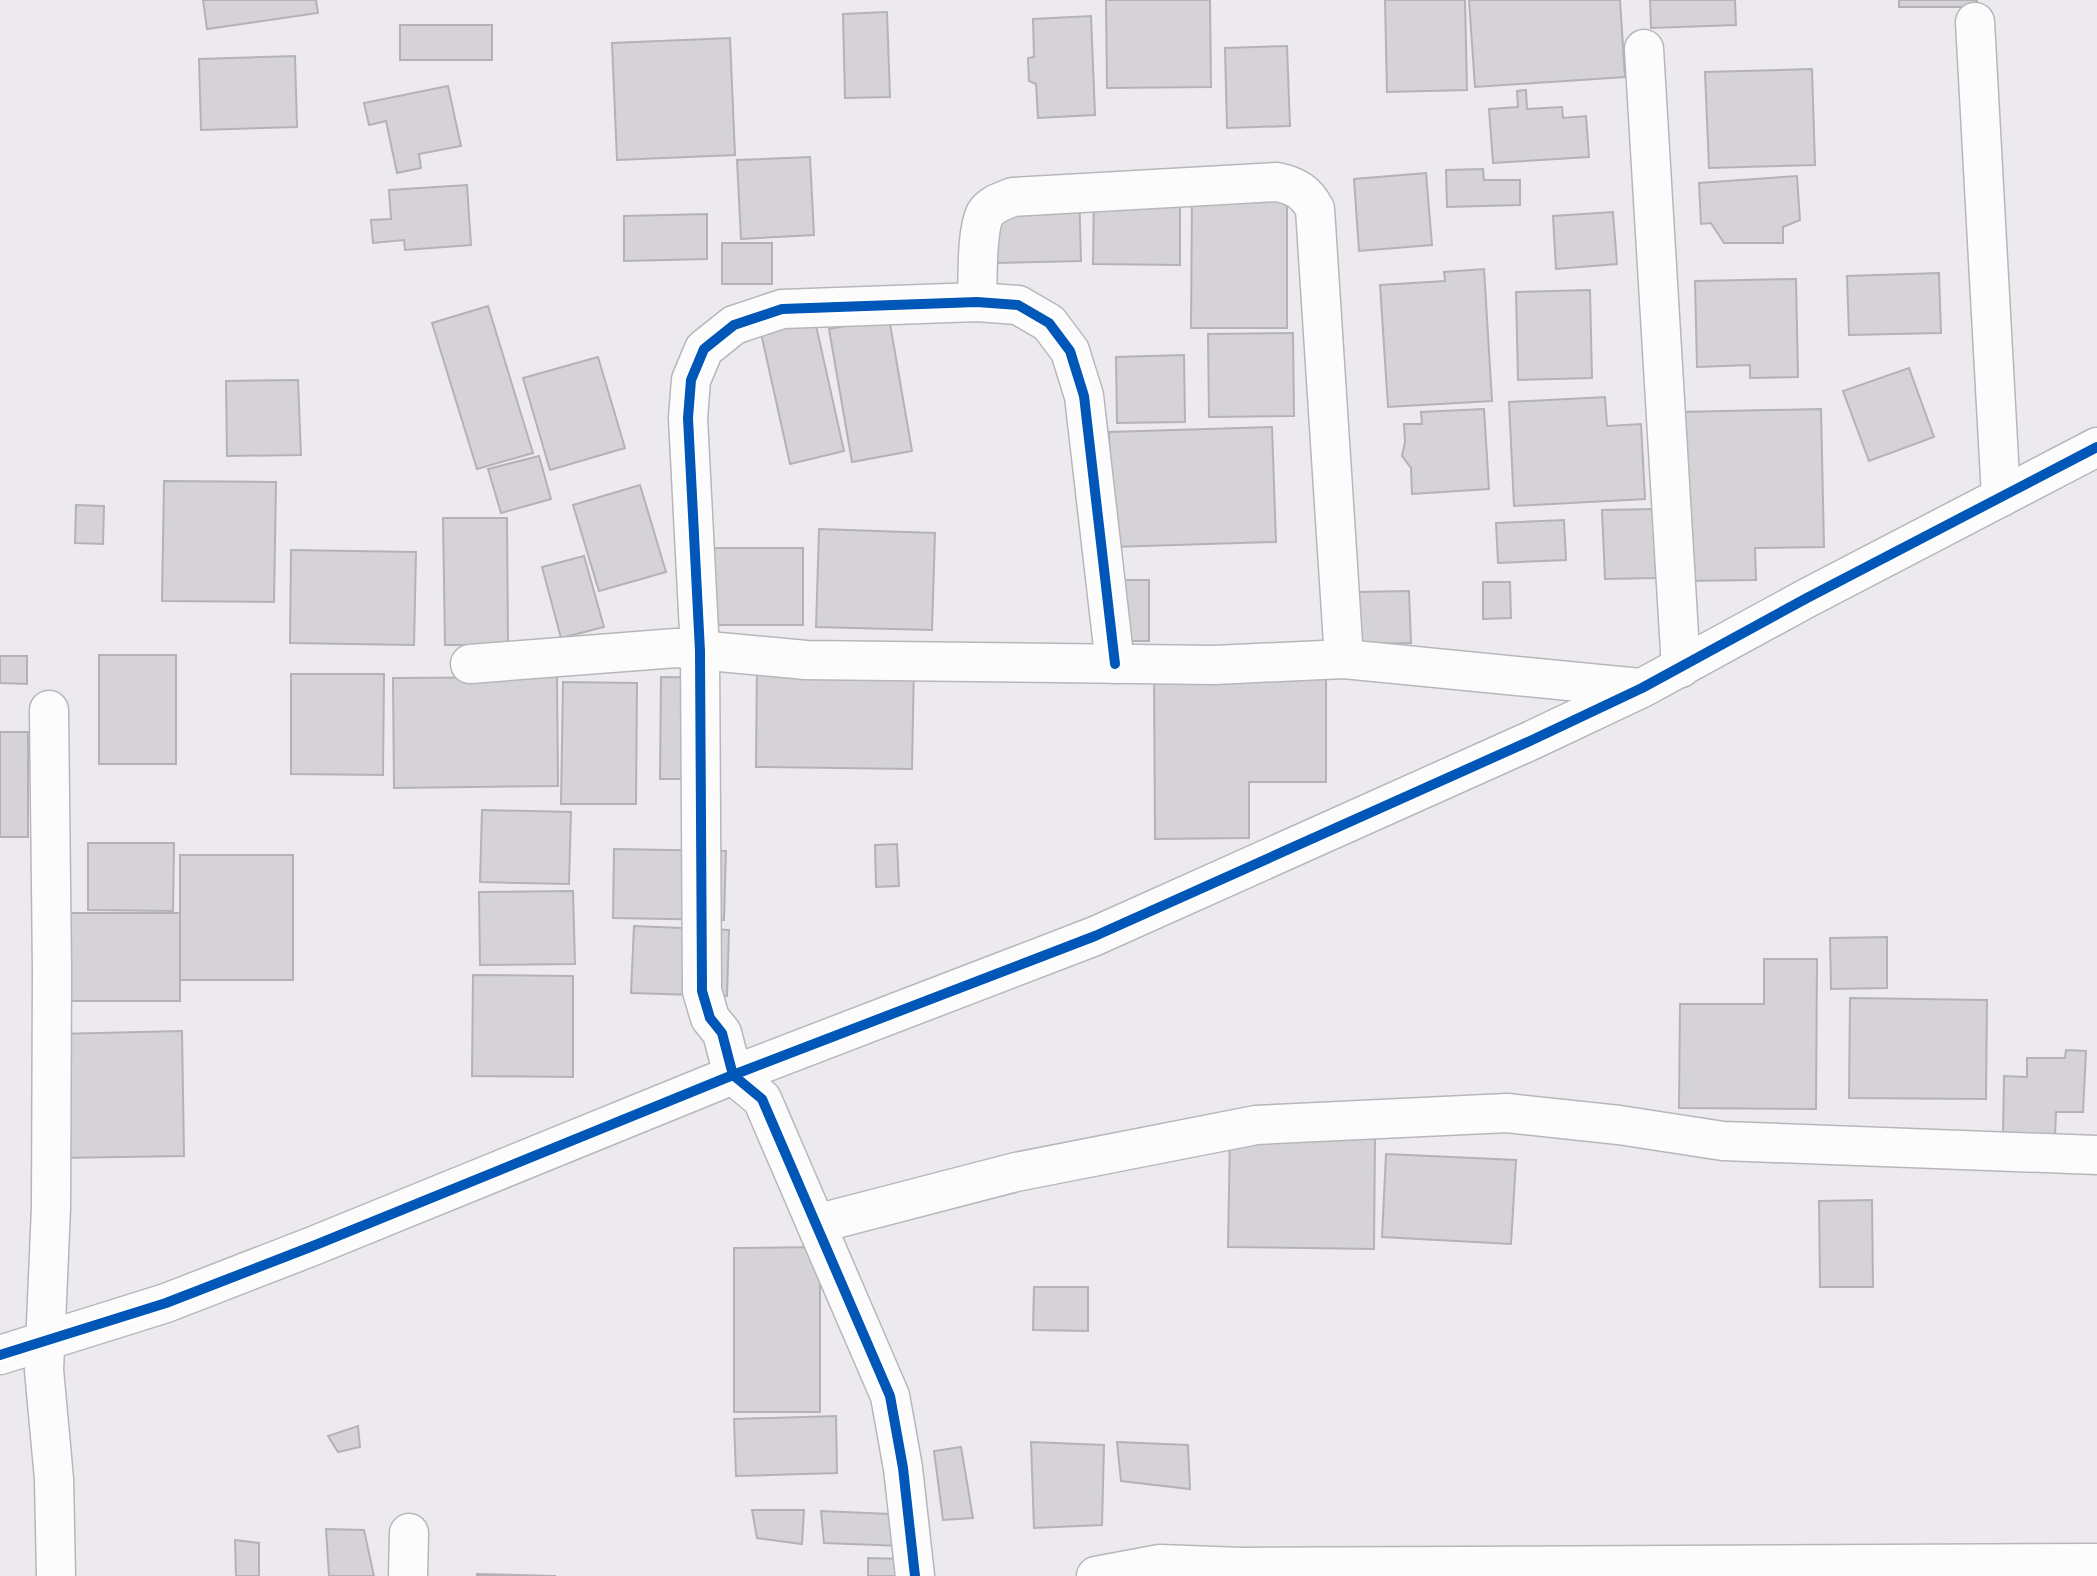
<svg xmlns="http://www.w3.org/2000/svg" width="2097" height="1576" viewBox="0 0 2097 1576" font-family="Arial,sans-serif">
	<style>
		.building { fill: #d5d3d7; stroke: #b5b2b7; stroke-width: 2 }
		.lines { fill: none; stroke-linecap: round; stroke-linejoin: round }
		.minor-casing { stroke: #b9b6bb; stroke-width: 41 }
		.minor { stroke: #fcfcfd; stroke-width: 38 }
		.cycleway-casing { stroke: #fff; stroke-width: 15 }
		.cycleway { stroke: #0057b8; stroke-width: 10 }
	</style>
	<rect width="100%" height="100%" fill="#edeaef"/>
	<g class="building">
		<path d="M203 0H316L318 13 207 29Z"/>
		<path d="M1106 0H1210L1211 87 1107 88Z"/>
		<path d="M1385 0H1465L1467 90 1387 92Z"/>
		<path d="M1469 0H1620L1625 77 1475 87Z"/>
		<path d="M1650 0H1735L1736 25 1651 28Z"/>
		<rect x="1899" y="0" width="78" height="7"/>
		<path d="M887 12 890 97 845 98 843 14Z"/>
		<path d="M1091 16 1095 115 1038 118 1036 84 1029 81 1028 58 1034 57 1033 19Z"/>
		<rect x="400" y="25" width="92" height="35"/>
		<path d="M730 38 735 155 617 160 612 43Z"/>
		<path d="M1287 46 1290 126 1227 128 1225 48Z"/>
		<path d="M295 56 297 127 201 130 199 59Z"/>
		<path d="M1812 69 1815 165 1709 168 1705 72Z"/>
		<path d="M448 86 461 146 419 154 421 168 397 173 386 121 369 125 364 103Z"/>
		<path d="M1526 90 1527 109 1562 107 1563 118 1586 116 1589 157 1493 163 1489 109 1518 107 1517 91Z"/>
		<path d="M810 157 814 235 741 239 737 160Z"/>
		<path d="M1483 169 1484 180H1520V205L1447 207 1446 170Z"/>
		<path d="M1426 173 1432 245 1359 251 1354 179Z"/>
		<path d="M1797 176 1800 220 1783 227V243H1724L1711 223 1701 224 1699 183Z"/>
		<path d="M1094 184 1180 185V265L1093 264Z"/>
		<path d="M467 185 471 245 405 250 404 240 373 243 371 220 391 219 389 190Z"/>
		<path d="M1079 188 1081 261 995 263 994 189Z"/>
		<path d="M1192 196H1287V328H1191Z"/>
		<path d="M1613 212 1617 264 1556 269 1553 216Z"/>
		<path d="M707 214V259L624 261V216Z"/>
		<rect x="722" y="243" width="50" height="41"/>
		<path d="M1484 269 1492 401 1388 407 1380 285 1445 281 1444 272Z"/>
		<path d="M1939 273 1941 333 1849 335 1847 276Z"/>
		<path d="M1796 279 1798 377 1750 378V365L1697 367 1695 281Z"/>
		<path d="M1590 290 1592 378 1518 380 1516 292Z"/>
		<path d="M488 306 533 453 477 469 432 323Z"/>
		<path d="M889 318 912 451 852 462 829 329Z"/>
		<path d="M815 321 844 451 790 464 761 333Z"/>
		<path d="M1293 333 1294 416 1209 417 1208 334Z"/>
		<path d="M1184 355 1185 422 1117 423 1116 357Z"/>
		<path d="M598 357 625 448 550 470 523 378Z"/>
		<path d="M1909 368 1934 437 1869 461 1843 391Z"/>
		<path d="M298 380 301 455 227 456 226 381Z"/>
		<path d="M1605 397 1607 426 1641 424 1645 499 1514 506 1509 402Z"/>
		<path d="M1484 409 1489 489 1412 494 1411 468 1402 456 1405 442 1404 424H1422L1421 412Z"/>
		<path d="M1821 409 1824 547 1755 548 1756 580 1681 581 1678 412Z"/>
		<path d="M1272 427 1276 542 1112 547 1109 432Z"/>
		<path d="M539 456 551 499 501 513 488 469Z"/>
		<path d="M164 481 276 482 274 602 162 601Z"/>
		<path d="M640 485 666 572 599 591 573 505Z"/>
		<path d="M76 505 104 506 103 544 75 543Z"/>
		<path d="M1654 509 1656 578 1605 579 1602 510Z"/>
		<path d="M443 518H507L508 645H445Z"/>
		<path d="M1564 520 1566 560 1498 563 1496 523Z"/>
		<path d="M819 529 935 533 932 630 816 627Z"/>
		<rect x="703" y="548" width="100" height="77"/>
		<path d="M291 550 416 552 414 645 290 643Z"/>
		<path d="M584 556 604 627 561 638 542 567Z"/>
		<rect x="1122" y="580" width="27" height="61"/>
		<path d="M1483 582H1510L1511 618 1483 619Z"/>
		<path d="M1409 591 1411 643 1359 644 1358 592Z"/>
		<path d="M1326 647V782H1249V838L1155 839 1154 671Z"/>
		<rect x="99" y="655" width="77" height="109"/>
		<path d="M0 656H27V684L0 683Z"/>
		<path d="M757 659 914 661 912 769 756 767Z"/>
		<path d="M291 674H384L383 775 291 774Z"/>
		<path d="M557 677 558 786 394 788 393 678Z"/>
		<path d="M661 677 716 678 715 779H660Z"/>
		<path d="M563 682 637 683 636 804H561Z"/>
		<rect x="0" y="732" width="28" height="105"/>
		<path d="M482 810 571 812 569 884 480 882Z"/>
		<path d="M88 843H174L173 911 88 910Z"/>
		<path d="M897 844 899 886 876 887 875 845Z"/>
		<path d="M614 849 726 851 724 920 613 918Z"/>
		<rect x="180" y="855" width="113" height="125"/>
		<path d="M573 891 575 964 480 965 479 892Z"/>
		<path d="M66 913H180V1001H65Z"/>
		<path d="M634 926 729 930 727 996 631 993Z"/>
		<path d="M1887 937V988L1831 989 1830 938Z"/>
		<path d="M1764 959H1817L1816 1109 1679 1108 1680 1004H1764Z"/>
		<path d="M473 975 573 976V1077L472 1076Z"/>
		<path d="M1850 998 1987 1000 1986 1099 1849 1098Z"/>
		<path d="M182 1031 184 1156 57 1158 55 1034Z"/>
		<path d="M2066 1050 2086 1051 2083 1112H2056L2055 1137 2003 1135 2004 1076 2027 1077V1058H2065Z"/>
		<path d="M1230 1133 1375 1135 1374 1249 1228 1247Z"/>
		<path d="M1386 1154 1516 1160 1511 1244 1382 1237Z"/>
		<path d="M1872 1200 1873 1287H1820L1819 1201Z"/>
		<path d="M820 1247V1412H734V1248Z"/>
		<path d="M1034 1287H1088V1331L1033 1330Z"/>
		<path d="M836 1416 837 1473 736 1476 734 1419Z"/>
		<path d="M358 1426 360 1447 338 1452 328 1436Z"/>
		<path d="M1031 1442 1104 1445 1102 1525 1034 1528Z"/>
		<path d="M1117 1442 1188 1445 1190 1489 1121 1481Z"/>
		<path d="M961 1447 973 1518 943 1520 934 1451Z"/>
		<path d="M752 1510H804L802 1544 757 1538Z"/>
		<path d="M821 1511 890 1514 901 1546 824 1543Z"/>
		<path d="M326 1529 364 1530 374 1576H329Z"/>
		<path d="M235 1540 259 1543V1576H236Z"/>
		<path d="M868 1558 904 1559V1576H868Z"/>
		<path d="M477 1574 556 1576H477Z"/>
	</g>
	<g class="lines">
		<g class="minor-casing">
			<g id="minor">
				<path d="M1975 22 2001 497"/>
				<path d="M1644 49 1681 668"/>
				<path d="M977 302C978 281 976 232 985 214 991 204 1003 201 1013 197L1277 182C1296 186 1306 192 1315 209L1344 659"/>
				<path d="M470 664 676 648 806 660 1214 665 1344 659 1640 688"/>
				<path d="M49 710 52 971 51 1208 44 1370 54 1479 56 1576"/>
				<path d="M816 1224 1016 1172 1256 1125 1507 1113 1619 1125 1723 1141 2097 1155"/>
				<path d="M0 1355 166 1303 313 1246 733 1075 1095 936 1530 741 1642 688 1807 598 2097 447"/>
				<path d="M408 1576 409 1533"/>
				<path d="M915 1576 903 1468 890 1396 762 1099 733 1075 722 1033 710 1018 702 991 700 651 688 418 691 380 704 349 734 325 782 309 977 302 1018 305 1049 323 1070 351 1084 396 1115 664"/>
				<path d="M1096 1576 1160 1564 1242 1567 2097 1563"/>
			</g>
		</g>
		<use href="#minor" class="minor"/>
		<g class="cycleway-casing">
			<g id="cycleway">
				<path d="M0 1355 166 1303 313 1246 733 1075 1095 936 1530 741 1642 688 1807 598 2097 447"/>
				<path d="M915 1576 903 1468 890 1396 762 1099 733 1075 722 1033 710 1018 702 991 700 651 688 418 691 380 704 349 734 325 782 309 977 302 1018 305 1049 323 1070 351 1084 396 1115 664"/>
			</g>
		</g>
		<use href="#cycleway" class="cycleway"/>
	</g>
</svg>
